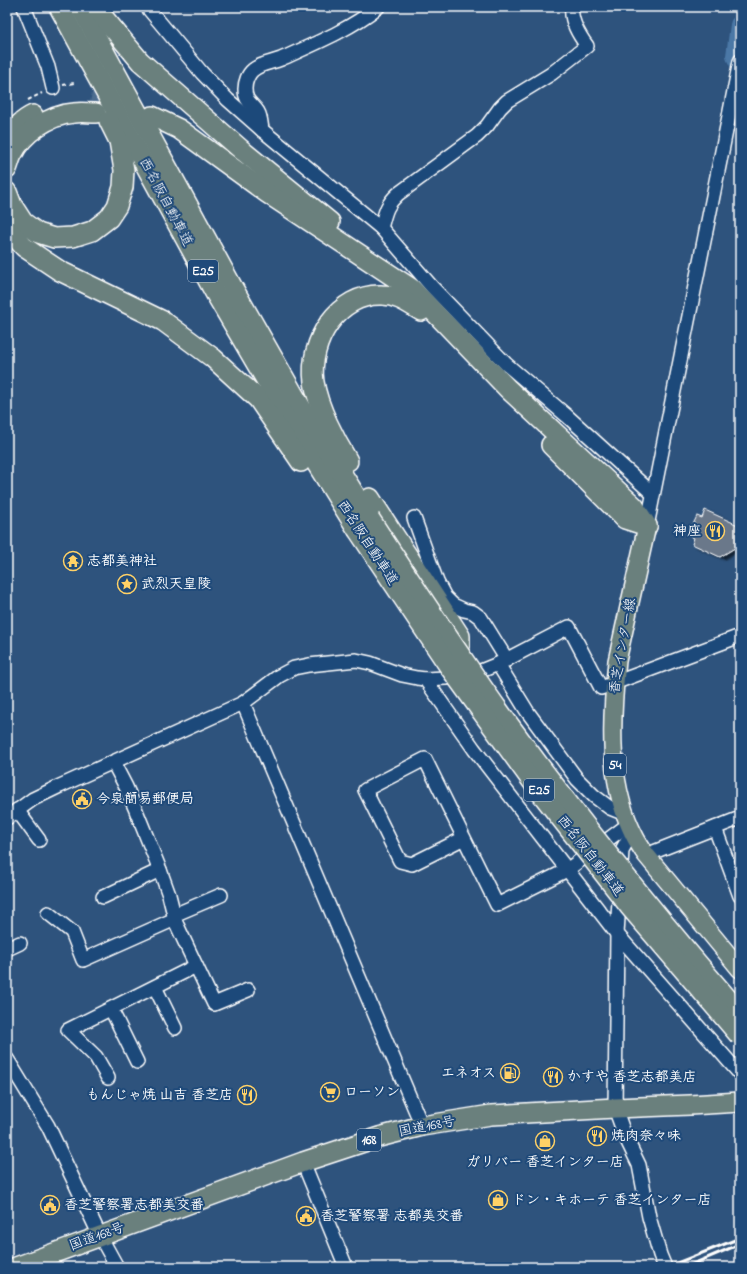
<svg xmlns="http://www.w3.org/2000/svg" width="747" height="1274" viewBox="0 0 747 1274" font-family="'Indie Flower','Klee One',sans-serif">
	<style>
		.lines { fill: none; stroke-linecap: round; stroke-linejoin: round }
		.river { stroke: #4b78a6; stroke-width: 20 }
		.building { fill: #6b788a; stroke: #fff; filter: url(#shadow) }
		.highway-tunnel { stroke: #4d6d90; stroke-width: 19; stroke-dasharray: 19 10; stroke-linecap: butt }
		.minor-casing { stroke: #fff; stroke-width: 16 }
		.major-casing { stroke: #fff; stroke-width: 20 }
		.highway-casing { stroke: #fff; stroke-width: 22 }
		.path { stroke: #fff; stroke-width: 2; stroke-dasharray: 4 3; stroke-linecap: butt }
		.minor { stroke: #1f4a7a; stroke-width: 13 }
		.major { stroke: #6a807d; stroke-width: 17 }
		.highway { stroke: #6a807d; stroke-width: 19 }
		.rail { stroke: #fff; stroke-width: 3 }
		.highway-bridge-casing { stroke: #fff; stroke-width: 22; stroke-linecap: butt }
		.highway-bridge { stroke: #6a807d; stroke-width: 19 }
		.labels { text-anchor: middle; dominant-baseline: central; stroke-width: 4; stroke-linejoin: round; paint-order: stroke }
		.shield { fill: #1f4a7a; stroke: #bcc9d7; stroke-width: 1 }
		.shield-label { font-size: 13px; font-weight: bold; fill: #fff }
		.street-label { font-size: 14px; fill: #fff; stroke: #1f4a7a }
		.poi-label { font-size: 14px; font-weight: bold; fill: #fff; stroke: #1f4a7a; text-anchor: start }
	</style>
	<defs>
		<filter id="shadow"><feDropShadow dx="4.5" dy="2.5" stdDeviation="1" flood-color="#0009"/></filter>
	</defs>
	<rect width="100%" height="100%" fill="#2e537d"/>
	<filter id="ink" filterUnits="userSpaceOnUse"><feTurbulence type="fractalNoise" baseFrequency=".025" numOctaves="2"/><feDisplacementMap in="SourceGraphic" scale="8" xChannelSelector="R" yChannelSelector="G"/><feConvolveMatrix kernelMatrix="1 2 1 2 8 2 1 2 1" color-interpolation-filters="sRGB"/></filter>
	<g filter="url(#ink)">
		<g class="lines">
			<path class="river" d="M740 25 736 56 740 64"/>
		</g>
		<path class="building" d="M705 510 740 526V541L738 546 720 557 692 544 694 538 688 535 697 516 702 518Z"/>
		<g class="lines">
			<path class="highway-tunnel" d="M90 102 126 110"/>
			<g class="minor-casing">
				<g id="minor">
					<path d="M24 7 48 67 53 88"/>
					<path d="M147 7 202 73 228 100 262 130 381 228 432 287 506 364 567 416 653 494"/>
					<path d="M262 130C261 124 261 117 258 112 252 103 245 102 245 89 245 82 248 74 253 70 261 63 271 63 281 59 314 44 349 30 378 7"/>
					<path d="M381 228C385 213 386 205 398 194L477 136 487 126 500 108 507 101 551 74 587 46C579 35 570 21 572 7"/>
					<path d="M414 518 437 582 445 597 453 605 464 610 473 612 481 618 507 660"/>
					<path d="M647 526 740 61"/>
					<path d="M498 664 527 711 577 779 594 796 610 808 625 814"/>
					<path d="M425 679 474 749 617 934 740 1074"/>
					<path d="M243 703 422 1126"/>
					<path d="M113 762 126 787 135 808 160 870 169 895 176 923 214 1004 248 990"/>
					<path d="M17 810 39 840"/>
					<path d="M7 818 33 799 60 786 243 703 279 676 294 668 309 665 356 660 370 663 402 675 417 678 425 679 466 677 498 664 569 627 601 688 740 636"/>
					<path d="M715 828 740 896"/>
					<path d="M635 837 627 841 622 850 617 934 615 1108 625 1136 639 1165 649 1217 660 1255 665 1267"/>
					<path d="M464 838 412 864 400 861 365 790 425 759 497 905 567 870 629 824"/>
					<path d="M646 855 740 818"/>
					<path d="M103 897 160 870"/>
					<path d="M48 913 72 932 83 960 175 919"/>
					<path d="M174 915 221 895"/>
					<path d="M7 949 20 943"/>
					<path d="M155 987 175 1028"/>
					<path d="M111 1009 137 1062"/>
					<path d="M7 1059 48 1126 100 1236 117 1267"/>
					<path d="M108 1078 96 1057 68 1030 196 966"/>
					<path d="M303 1162 346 1267"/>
				</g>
			</g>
			<g class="major-casing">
				<path id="major" d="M647 526 617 661C611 719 607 784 635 837 638 843 642 849 646 855L740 969"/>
			</g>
			<g class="highway-casing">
				<g id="highway">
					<path d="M59 7 215 293 287 416 357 529"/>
					<path d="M80 7 232 286 302 409 370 519"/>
					<path d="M95 7 140 61 244 152 330 222"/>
					<path d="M152 116 179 129 267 193 412 289 508 389 634 506 647 526"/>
					<path d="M7 138C12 130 24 119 33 115"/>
					<path d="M7 169C9 164 10 159 12 155 23 133 49 115 74 113 81 112 88 113 96 113"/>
					<path d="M7 192 12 205 23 222 38 233 54 238 73 237 92 231 109 218 117 206 123 187 124 170 119 141 109 121"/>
					<path d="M7 228 24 247 60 271 163 321 213 358 258 399 301 462"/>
					<path d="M551 445 625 519 647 526"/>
					<path d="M348 461C335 440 318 407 314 382 308 342 338 293 382 295 397 295 409 304 421 311"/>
					<path d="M370 498 460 636V654"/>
					<path d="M16 1267 303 1162 379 1137 422 1126 491 1115 615 1108 690 1105 740 1102"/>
				</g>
			</g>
			<g class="path">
				<path d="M63 85 74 83"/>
				<path d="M28 100 42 93"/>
			</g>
			<use href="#minor" class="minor"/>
			<use href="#major" class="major"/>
			<use href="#highway" class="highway"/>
			<g class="rail">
				<path d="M667 1267 740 1238"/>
				<path d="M686 1267 740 1244"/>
			</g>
			<g class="highway-bridge-casing">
				<g id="highway-bridge">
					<path d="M370 519C413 585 456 651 502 715 577 818 657 917 740 1013"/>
					<path d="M357 529 450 668 537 788 629 906 740 1036"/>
				</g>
			</g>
			<use href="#highway-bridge" class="highway-bridge"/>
		</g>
	</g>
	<defs>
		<g id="restaurant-ring" transform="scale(1)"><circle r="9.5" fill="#1f4a7a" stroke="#ffd166" stroke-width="1.5"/><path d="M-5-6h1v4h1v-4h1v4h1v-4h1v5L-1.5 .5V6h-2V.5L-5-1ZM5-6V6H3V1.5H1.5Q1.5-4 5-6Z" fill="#ffd166"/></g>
		<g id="temple-ring" transform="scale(1)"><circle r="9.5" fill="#1f4a7a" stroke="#ffd166" stroke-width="1.5"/><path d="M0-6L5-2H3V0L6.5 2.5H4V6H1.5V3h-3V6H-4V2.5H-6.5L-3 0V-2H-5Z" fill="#ffd166"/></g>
		<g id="sight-ring" transform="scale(1)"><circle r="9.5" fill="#1f4a7a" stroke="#ffd166" stroke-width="1.5"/><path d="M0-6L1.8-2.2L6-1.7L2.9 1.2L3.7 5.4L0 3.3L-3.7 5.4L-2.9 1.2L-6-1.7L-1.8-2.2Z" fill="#ffd166"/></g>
		<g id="civic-ring" transform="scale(1)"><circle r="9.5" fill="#1f4a7a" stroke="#ffd166" stroke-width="1.5"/><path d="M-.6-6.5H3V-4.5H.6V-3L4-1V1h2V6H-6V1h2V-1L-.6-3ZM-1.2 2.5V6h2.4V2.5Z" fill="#ffd166"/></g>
		<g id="fuel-ring" transform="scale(1)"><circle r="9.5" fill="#1f4a7a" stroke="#ffd166" stroke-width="1.5"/><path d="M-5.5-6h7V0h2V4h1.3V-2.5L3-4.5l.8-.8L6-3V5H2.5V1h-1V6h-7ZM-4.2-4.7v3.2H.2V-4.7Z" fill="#ffd166"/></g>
		<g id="supermarket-ring" transform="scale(1)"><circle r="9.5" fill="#1f4a7a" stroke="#ffd166" stroke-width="1.5"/><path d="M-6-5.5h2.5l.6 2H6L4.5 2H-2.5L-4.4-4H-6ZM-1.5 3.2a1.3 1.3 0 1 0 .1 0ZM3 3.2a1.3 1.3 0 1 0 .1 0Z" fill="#ffd166"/></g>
		<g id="shop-ring" transform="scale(1)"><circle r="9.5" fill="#1f4a7a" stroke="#ffd166" stroke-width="1.5"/><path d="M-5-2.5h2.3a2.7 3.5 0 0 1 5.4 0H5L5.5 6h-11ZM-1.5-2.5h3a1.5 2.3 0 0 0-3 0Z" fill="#ffd166"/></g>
	</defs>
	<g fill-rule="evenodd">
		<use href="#restaurant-ring" x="715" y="531"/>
		<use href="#temple-ring" x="73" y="561"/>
		<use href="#sight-ring" x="127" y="584"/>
		<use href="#civic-ring" x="82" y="799"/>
		<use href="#fuel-ring" x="510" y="1073"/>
		<use href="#restaurant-ring" x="553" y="1077"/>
		<use href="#supermarket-ring" x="330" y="1092"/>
		<use href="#restaurant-ring" x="247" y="1095"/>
		<use href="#restaurant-ring" x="597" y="1136"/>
		<use href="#shop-ring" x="545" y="1141"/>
		<use href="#shop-ring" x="498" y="1200"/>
		<use href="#civic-ring" x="50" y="1205"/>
		<use href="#civic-ring" x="306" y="1216"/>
	</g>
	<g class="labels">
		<g class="shield">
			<rect x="188" y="260" width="30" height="22" rx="3"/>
			<rect x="604" y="754" width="22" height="22" rx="3"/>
			<rect x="524" y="779" width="30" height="22" rx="3"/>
			<rect x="357" y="1129" width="24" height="22" rx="3"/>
		</g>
		<g class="shield-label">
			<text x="203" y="271">E25</text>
			<text x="615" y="765">54</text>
			<text x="539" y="790">E25</text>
			<text x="369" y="1140">168</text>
		</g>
		<g class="street-label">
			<text transform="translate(166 202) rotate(62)">西名阪自動車道</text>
			<text transform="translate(367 543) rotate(57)">西名阪自動車道</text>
			<text transform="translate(623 646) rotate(-80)">香芝インター線</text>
			<text transform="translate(590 856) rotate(52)">西名阪自動車道</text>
			<text transform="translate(427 1127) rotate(-11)">国道168号</text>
			<text transform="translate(97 1237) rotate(-20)">国道168号</text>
		</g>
		<g class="poi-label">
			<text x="701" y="531" text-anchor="end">神座</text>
			<text x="87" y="561">志都美神社</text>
			<text x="141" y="584">武烈天皇陵</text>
			<text x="96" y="799">今泉簡易郵便局</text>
			<text x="496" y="1073" text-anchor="end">エネオス</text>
			<text x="567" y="1077">かすや 香芝志都美店</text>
			<text x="344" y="1092">ローソン</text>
			<text x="233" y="1095" text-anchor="end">もんじゃ焼 山吉 香芝店</text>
			<text x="611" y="1136">焼肉奈々味</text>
			<text x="545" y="1162" text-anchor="middle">ガリバー 香芝インター店</text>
			<text x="512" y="1200">ドン・キホーテ 香芝インター店</text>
			<text x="64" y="1205">香芝警察署志都美交番</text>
			<text x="320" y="1216">香芝警察署 志都美交番</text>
		</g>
	</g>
	<rect width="747" height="1274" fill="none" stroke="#1f4a7a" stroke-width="24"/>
	<rect x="12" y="12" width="723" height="1250" fill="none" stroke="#fff" stroke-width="1.5" filter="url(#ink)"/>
</svg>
